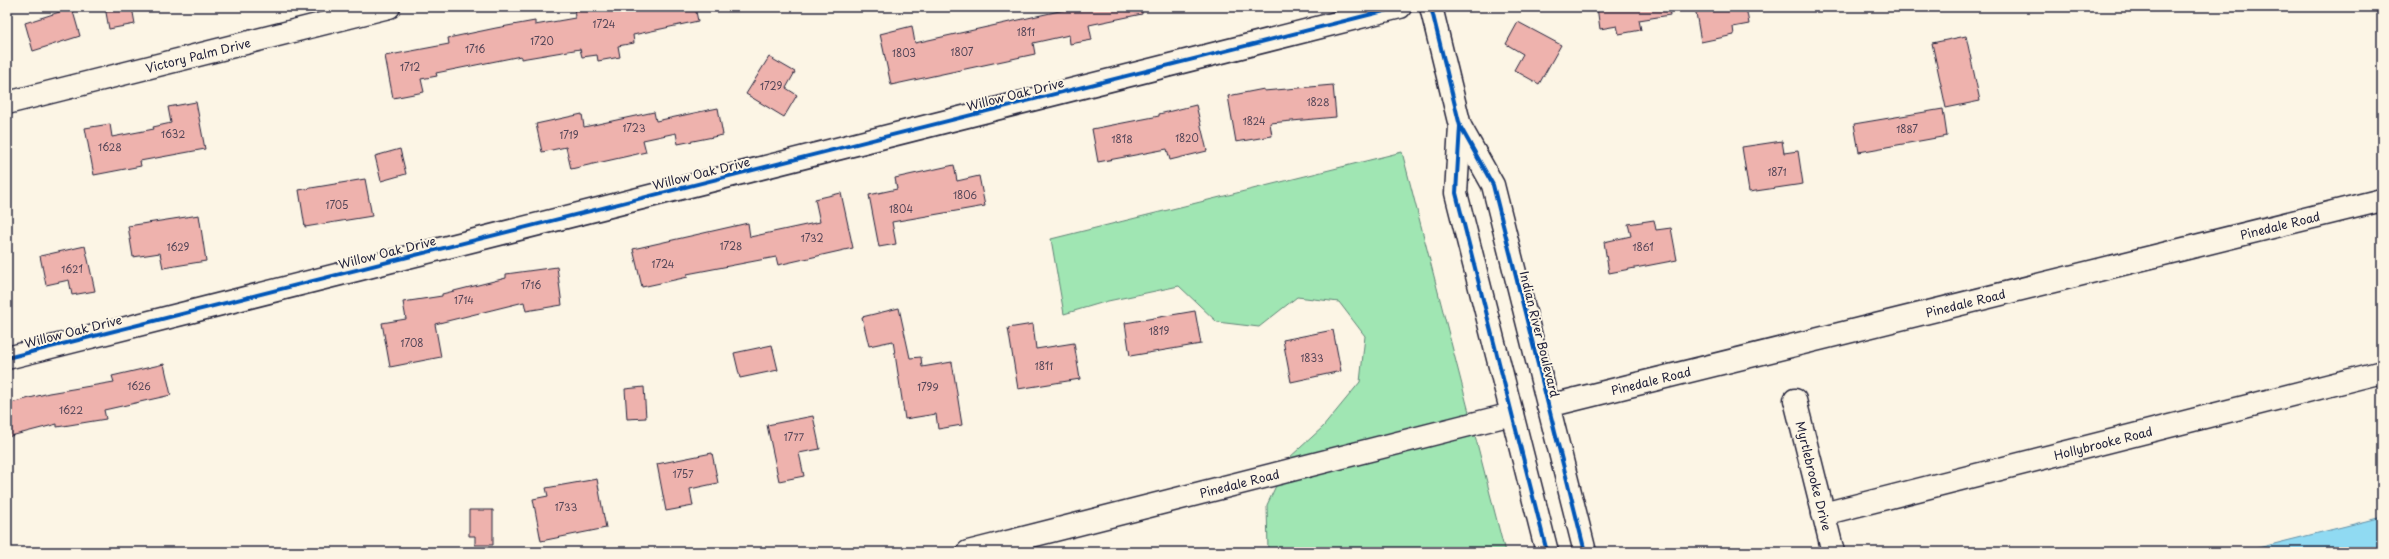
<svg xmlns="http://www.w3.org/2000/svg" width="2389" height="559" viewBox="0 0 2389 559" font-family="'Playpen Sans',sans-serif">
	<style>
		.green { fill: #a0e6b3; stroke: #618477 }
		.water { fill: #90daf2; stroke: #6490a9 }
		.building { fill: #eeb2ad; stroke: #22223b }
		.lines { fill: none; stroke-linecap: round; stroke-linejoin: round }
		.street-casing { stroke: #22223b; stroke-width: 25 }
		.secondary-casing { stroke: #22223b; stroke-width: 25 }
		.street { stroke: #fcf5e5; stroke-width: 22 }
		.secondary { stroke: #fcf5e5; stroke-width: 22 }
		.cycleway-casing { stroke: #fcf5e5; stroke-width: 6 }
		.cycleway { stroke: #0057b8; stroke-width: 4 }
		.labels { text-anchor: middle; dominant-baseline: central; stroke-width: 4; stroke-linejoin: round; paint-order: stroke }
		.number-label { font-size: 10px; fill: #554658 }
		.street-label { font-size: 12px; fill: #22223b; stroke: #fcf5e5 }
	</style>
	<rect width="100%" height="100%" fill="#fcf5e5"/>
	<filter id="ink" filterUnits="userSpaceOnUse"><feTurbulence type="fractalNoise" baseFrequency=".025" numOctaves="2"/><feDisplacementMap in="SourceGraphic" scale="8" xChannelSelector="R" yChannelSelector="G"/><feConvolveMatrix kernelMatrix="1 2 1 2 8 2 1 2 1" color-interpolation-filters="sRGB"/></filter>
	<g filter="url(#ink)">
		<path class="green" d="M1402 152 1505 552H1268L1267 505 1289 458 1323 427 1360 382 1365 336 1339 302 1297 297 1259 327 1217 322 1179 286 1108 301 1064 314 1051 239Z"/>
		<path class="water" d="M2382 517V552H2242Z"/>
		<g class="building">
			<path d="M105 7H132L135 24 109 29Z"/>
			<path d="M574 7H695L698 21 633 35 634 43 618 46 620 57 598 61 597 55 582 57 580 49 521 59V56L436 73 437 76 421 79 424 92 393 98 385 56 449 44 448 38 496 28 535 21V25L575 18Z"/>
			<path d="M1063 7H1142V14L1089 25 1092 40 1070 44 1069 35 1033 43 1035 54 891 85 880 34 912 26 915 43 1064 10Z"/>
			<path d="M1597 7H1669L1670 15 1639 20 1641 30 1619 34 1617 26 1600 29Z"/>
			<path d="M1695 7H1746L1749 24 1733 27 1734 35 1701 42Z"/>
			<path d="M72 8 80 36 33 51 25 23Z"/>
			<path d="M1518 22 1561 45 1539 84 1514 70 1523 54 1506 44Z"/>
			<path d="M1966 36 1980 101 1946 108 1932 43Z"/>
			<path d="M769 57 795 72 786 88 797 95 784 117 746 94Z"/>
			<path d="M1333 85 1336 117 1270 123 1272 136 1236 142 1228 96 1264 89V91Z"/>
			<path d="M196 102 205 149 140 161 141 166 94 175 85 128 110 124 112 137 154 129 153 127 171 123 168 107Z"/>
			<path d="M1196 105 1207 151 1170 160 1167 149 1098 162 1092 129 1159 116V114Z"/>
			<path d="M718 108 723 135 678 144 676 133 643 140 646 152 571 169 566 147 542 152 536 124 582 114 584 127 654 112 656 121Z"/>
			<path d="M1943 109 1947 136 1859 152 1854 124Z"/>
			<path d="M1782 141 1784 153 1798 151 1803 184 1749 192 1742 147Z"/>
			<path d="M400 149 406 174 381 181 375 156Z"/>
			<path d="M954 165 957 181 979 176 985 206 892 222 896 244 879 247 869 195 897 189 895 178Z"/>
			<path d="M365 179 372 216 305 227 299 190Z"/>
			<path d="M841 193 853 248 778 265 776 257 687 274 688 277 642 287 633 249 748 223 750 237 820 222 815 199Z"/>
			<path d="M199 215 206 261 163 268 160 253 133 257 128 226Z"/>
			<path d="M1654 220 1656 230 1671 228 1677 260 1609 273 1604 242 1631 236 1628 224Z"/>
			<path d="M85 246 95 291 72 295 69 280 46 285 40 256Z"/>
			<path d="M557 267 562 305 526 311 524 302 435 324 441 357 390 367 382 323 406 319 403 302 442 296V294L506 278V274Z"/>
			<path d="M899 308 910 358 921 357 922 367 952 362 962 425 938 429 936 414 905 419 893 341 869 346 862 317Z"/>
			<path d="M1195 311 1201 344 1130 356 1125 323Z"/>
			<path d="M1033 324 1036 349 1074 343 1080 379 1018 389 1008 328Z"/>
			<path d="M1333 330 1341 371 1291 382 1283 340Z"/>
			<path d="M772 345 778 370 740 378 734 353Z"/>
			<path d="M164 364 171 395 104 410 106 419 57 427V424L7 437V404L49 393 114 382 112 376Z"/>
			<path d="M644 387 646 418 627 419 625 389Z"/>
			<path d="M813 416 820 449 799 453 804 476 779 481 767 425Z"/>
			<path d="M712 453 718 483 690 489 693 506 666 511 657 464Z"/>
			<path d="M597 479 606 528 541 541 533 499 548 496 546 488Z"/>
			<path d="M469 510H493V545H475V536H469Z"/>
		</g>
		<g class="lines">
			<g class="street-casing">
				<g id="street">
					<path id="s1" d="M7 103 389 7"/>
					<path d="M7 358 1400 7"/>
					<path id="s2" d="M1795 400 1833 552"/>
					<path id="s3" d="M1548 406 2382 200"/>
					<path id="s4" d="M1823 514 2382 372"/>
					<path id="s5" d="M968 552 1512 414"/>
				</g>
			</g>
			<g class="secondary-casing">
				<g id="secondary">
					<path d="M1431 7 1460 126 1493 185 1585 552"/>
					<path d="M1460 126 1456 193 1547 552"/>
				</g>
			</g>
			<use href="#street" class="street"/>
			<use href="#secondary" class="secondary"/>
			<g class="cycleway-casing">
				<g id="cycleway">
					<path d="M1431 7 1460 126 1493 185 1585 552"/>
					<path d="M1460 126 1456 193 1547 552"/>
					<path d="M7 358 1400 7"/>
				</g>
			</g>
			<use href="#cycleway" class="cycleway"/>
		</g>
	</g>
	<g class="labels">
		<g class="number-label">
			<text x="604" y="23">1724</text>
			<text x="1026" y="31">1811</text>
			<text x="542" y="40">1720</text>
			<text x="475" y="48">1716</text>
			<text x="962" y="51">1807</text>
			<text x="904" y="52">1803</text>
			<text x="410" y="66">1712</text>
			<text x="771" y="85">1729</text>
			<text x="1318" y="101">1828</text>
			<text x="1254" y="120">1824</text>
			<text x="634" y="127">1723</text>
			<text x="1907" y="128">1887</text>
			<text x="173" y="133">1632</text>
			<text x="569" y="134">1719</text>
			<text x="1187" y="137">1820</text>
			<text x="1122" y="138">1818</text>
			<text x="110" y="146">1628</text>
			<text x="1777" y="171">1871</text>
			<text x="965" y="194">1806</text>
			<text x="337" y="204">1705</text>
			<text x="901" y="208">1804</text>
			<text x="812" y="237">1732</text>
			<text x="731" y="245">1728</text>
			<text x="178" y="246">1629</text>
			<text x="1643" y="246">1861</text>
			<text x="663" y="263">1724</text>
			<text x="72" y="268">1621</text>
			<text x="531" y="284">1716</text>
			<text x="464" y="299">1714</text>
			<text x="1159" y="330">1819</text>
			<text x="412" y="342">1708</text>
			<text x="1312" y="357">1833</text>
			<text x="1044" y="365">1811</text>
			<text x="139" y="385">1626</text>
			<text x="928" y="386">1799</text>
			<text x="71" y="409">1622</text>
			<text x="794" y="436">1777</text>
			<text x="683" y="473">1757</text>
			<text x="566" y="506">1733</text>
		</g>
		<g class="street-label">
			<text stroke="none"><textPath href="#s1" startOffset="197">Victory Palm Drive</textPath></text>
			<text transform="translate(1015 94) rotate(-14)">Willow Oak Drive</text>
			<text transform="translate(701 173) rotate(-14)">Willow Oak Drive</text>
			<text stroke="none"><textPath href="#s3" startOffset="754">Pinedale Road</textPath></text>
			<text transform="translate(387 252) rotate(-14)">Willow Oak Drive</text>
			<text stroke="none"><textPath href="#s3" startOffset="430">Pinedale Road</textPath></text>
			<text transform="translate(73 331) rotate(-14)">Willow Oak Drive</text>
			<text transform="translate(1540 334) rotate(76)">Indian River Boulevard</text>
			<text stroke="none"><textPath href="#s3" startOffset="106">Pinedale Road</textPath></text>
			<text stroke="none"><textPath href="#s4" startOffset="289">Hollybrooke Road</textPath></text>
			<text stroke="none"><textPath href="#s2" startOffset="78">Myrtlebrooke Drive</textPath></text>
			<text stroke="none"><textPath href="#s5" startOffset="280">Pinedale Road</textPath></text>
		</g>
	</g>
	<rect width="2389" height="559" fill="none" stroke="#fcf5e5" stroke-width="24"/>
	<rect x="12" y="12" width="2365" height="535" fill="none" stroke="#22223b" stroke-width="1.5" filter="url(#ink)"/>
</svg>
